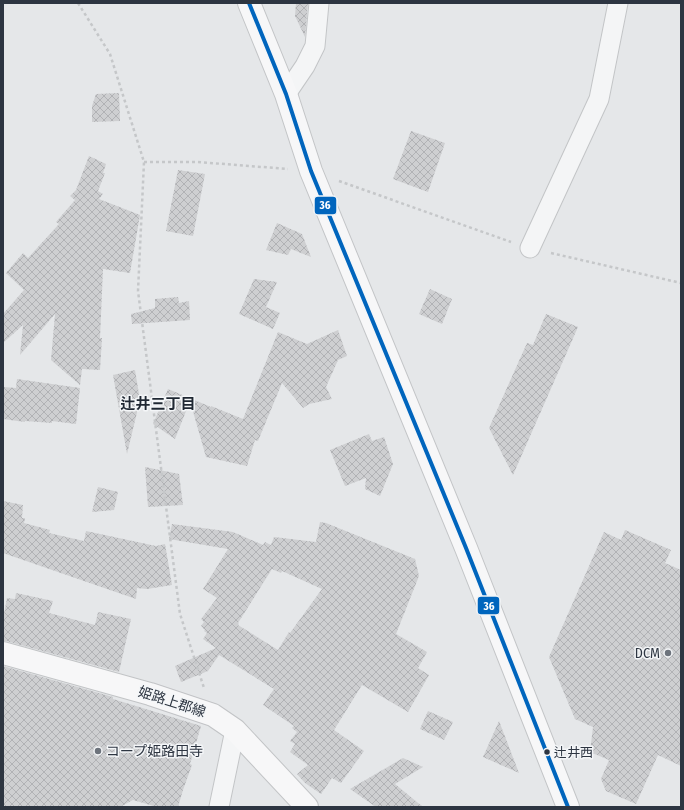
<svg xmlns="http://www.w3.org/2000/svg" width="684" height="810" viewBox="0 0 684 810" font-family="'Fira Sans Condensed','Noto Sans JP',sans-serif">
	<style>
		.building { fill: url(#building-cross-hatch); fill-rule: evenodd }
		.lines { fill: none; stroke-linecap: round; stroke-linejoin: round }
		.street-casing { stroke: #c3c5c7; stroke-width: 21 }
		.secondary-casing { stroke: #c3c5c7; stroke-width: 24 }
		.primary-casing { stroke: #c2c4c6; stroke-width: 24 }
		.path { stroke: #c5c7c9; stroke-width: 2.5; stroke-dasharray: 3 3; stroke-linecap: butt }
		.street { stroke: #f4f5f6; stroke-width: 19 }
		.secondary { stroke: #f7f7f8; stroke-width: 22 }
		.primary { stroke: #f7f7f8; stroke-width: 22 }
		.bus-1-casing { stroke: #f4f6f8; stroke-width: 7 }
		.bus-1 { stroke: #0065bd; stroke-width: 4 }
		.poi-dot { fill: #6d737c; stroke: #f4f6f8; stroke-width: 1.5 }
		.bus-dot { fill: #2d3541; stroke: #f4f6f8; stroke-width: 1.5 }
		.labels { text-anchor: middle; dominant-baseline: central; stroke-width: 3; stroke-linejoin: round; paint-order: stroke }
		.bus-label { font-size: 13px; fill: #2d3541; stroke: #f4f6f8; text-anchor: start }
		.poi-label { font-size: 14px; fill: #2d3541; stroke: #f4f6f8; text-anchor: end }
		.street-label { font-size: 14px; fill: #2d3541; stroke: #f4f6f8 }
		.neighbourhood-label { font-size: 15px; font-weight: bold; fill: #1f2732; stroke: #f4f6f8 }
		.line-badge { stroke: #f4f6f8; stroke-width: 1.5 }
		.badge-label { font-size: 11px; text-anchor: middle; font-weight: bold; fill: #fff }
	</style>
	<defs>
		<pattern id="building-cross-hatch" width="8" height="8" patternUnits="userSpaceOnUse"><rect width="8" height="8" fill="#cecfd1"/><path d="M0 0l8 8M0 8l8-8" fill="none" stroke="#b1b2b5"/></pattern>
	</defs>
	<rect width="100%" height="100%" fill="#e5e7e9"/>
	<g class="building">
		<path d="M296 3H308L305 37 295 16Z"/>
		<path d="M119 93 120 121 92 122V106L96 94Z"/>
		<path d="M411 131 445 143 428 192 393 179Z"/>
		<path d="M89 156 106 164 103 173H105L98 191 103 194 99 199 140 215 130 273 103 269 100 338H102L100 370 82 369 80 385 51 360 55 314 20 355 23 325 3 343V314L24 290 6 273 23 253 28 258 59 224 56 222 75 200 70 196 76 190Z"/>
		<path d="M178 170 205 174 193 236 166 231Z"/>
		<path d="M277 223 302 234 311 257 291 249 288 255 266 250Z"/>
		<path d="M254 279 277 282 266 307 280 313 273 329 239 314Z"/>
		<path d="M430 289 452 299 442 324 419 314Z"/>
		<path d="M178 297 179 303 189 301 190 320 132 324 131 314 155 308V299Z"/>
		<path d="M546 314 578 327 513 475 489 428 527 343 533 345Z"/>
		<path d="M338 330 347 356 338 360 326 387 332 399 309 404 303 408 282 383 258 441 255 440 247 466 206 457 190 401 175 439 153 424 168 389 211 407V406L243 419 278 332 307 344Z"/>
		<path d="M135 370 140 400 127 454 113 375Z"/>
		<path d="M17 379 80 388 76 424 52 421V423L25 421V422L3 419V387L16 388Z"/>
		<path d="M369 434 372 441 384 437 393 464 380 496 365 489 366 478 345 486 330 450Z"/>
		<path d="M145 467 179 474 183 505 148 507Z"/>
		<path d="M98 487 118 492 114 510 92 512Z"/>
		<path d="M3 501 23 505 22 518H25L24 523 50 530 49 533 84 541 86 531 156 546 165 544 172 585 147 589 137 588 136 599 3 553Z"/>
		<path d="M320 522 326 523 415 559 419 576 396 634 427 652 418 668 429 675 408 712 362 685 334 730 364 751 341 783 332 778 321 794 305 783 297 774 308 765 290 752 295 744 290 741 297 732 292 728 294 726 263 705 274 689 219 655 208 671 181 682 175 666 216 648 203 639 207 633 204 631 205 630 201 626 204 622 201 619 217 598 203 589 228 549 169 539 172 524 233 532 263 545 265 542 271 545 274 537 316 542ZM272 569 281 573 282 571 322 589 290 633 289 632 278 650 238 625 239 624 238 623Z"/>
		<path d="M625 530 671 550 665 563 681 570V766L658 755 636 804 606 791 601 779 609 760 590 752 593 727 575 719 549 657 604 532 621 540Z"/>
		<path d="M16 593 53 601 49 613 95 625 98 612 131 619 119 672 6 641H3V619L7 598 15 599Z"/>
		<path d="M3 666 113 697V699L201 726 190 764 192 765 183 790 178 807H157L133 800 120 807H3Z"/>
		<path d="M428 711 453 722 444 740 420 729Z"/>
		<path d="M499 721 519 773 483 757Z"/>
		<path d="M403 758 423 767 395 784 423 807H376L350 789Z"/>
	</g>
	<g class="lines">
		<g class="street-casing">
			<g id="street">
				<path d="M286 94 305 66 315 46 319 3"/>
				<path d="M530 248 599 99 618 3"/>
				<path d="M219 807 235 730"/>
			</g>
		</g>
		<g class="secondary-casing">
			<path id="secondary" d="M249 3 286 94 311 171 466 548 568 807"/>
		</g>
		<g class="primary-casing">
			<path id="primary" d="M3 653 150 694 213 715 235 730 307 807"/>
		</g>
		<g class="path">
			<path d="M78 3 110 54 144 162 138 291 180 614 204 688"/>
			<path d="M144 162H198L288 169"/>
			<path d="M339 181 511 242"/>
			<path d="M551 253 681 283"/>
		</g>
		<use href="#street" class="street"/>
		<use href="#secondary" class="secondary"/>
		<use href="#primary" class="primary"/>
		<g class="bus-1-casing">
			<path id="bus-1" d="M249 3 286 94 311 171 466 548 568 807"/>
		</g>
		<use href="#bus-1" class="bus-1"/>
	</g>
	<g class="poi-dot">
		<circle cx="668" cy="653" r="4"/>
		<circle cx="98" cy="751" r="4"/>
	</g>
	<circle class="bus-dot" cx="547" cy="752" r="3.5"/>
	<g class="labels">
		<g class="bus-label">
			<text x="554" y="752">辻井西</text>
		</g>
		<g class="poi-label">
			<text x="660" y="653">DCM</text>
			<text x="106" y="751" text-anchor="start">コープ姫路田寺</text>
		</g>
		<g class="street-label">
			<text transform="translate(172 702) rotate(18)">姫路上郡線</text>
		</g>
		<g class="neighbourhood-label">
			<text x="158" y="404">辻井三丁目</text>
		</g>
	</g>
	<g class="line-badge">
		<rect x="314" y="196" width="23" height="19" rx="4" fill="#0065bd"/>
		<rect x="477" y="596" width="23" height="19" rx="4" fill="#0065bd"/>
	</g>
	<g class="badge-label">
		<text x="325" y="209">36</text>
		<text x="489" y="610">36</text>
	</g>
	<rect width="684" height="810" fill="none" stroke="#2d3541" stroke-width="8"/>
</svg>
